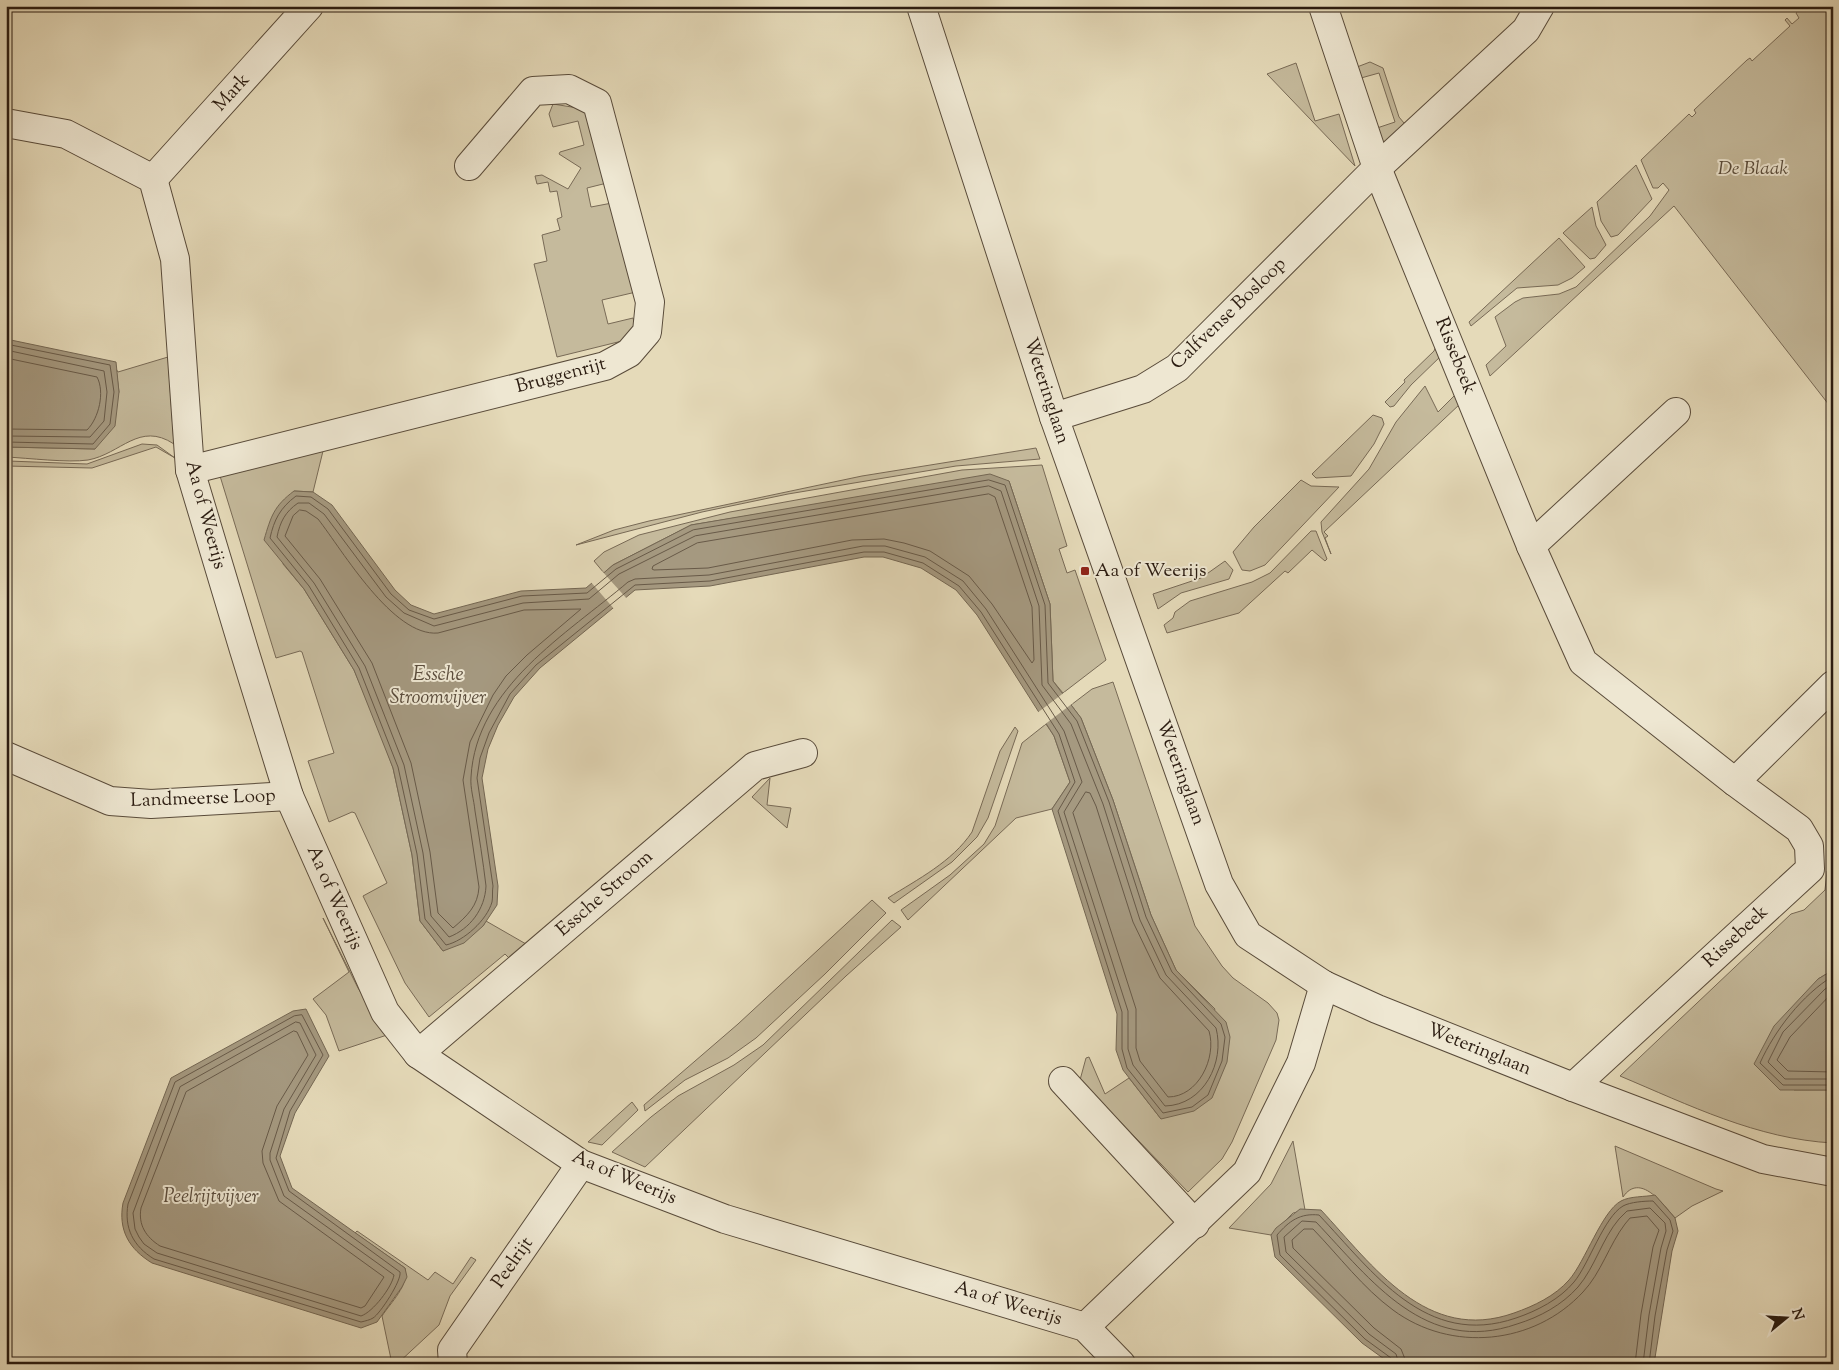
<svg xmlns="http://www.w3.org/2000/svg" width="1839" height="1370" viewBox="0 0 1839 1370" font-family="'Sorts Mill Goudy',serif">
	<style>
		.green { fill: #c5ba9c; stroke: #786a56 }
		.water { fill: #a59980; stroke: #746753 }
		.pier { fill: #e5dab9 }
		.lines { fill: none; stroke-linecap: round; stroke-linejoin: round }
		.shore { stroke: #685a48; stroke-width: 1 }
		.minor-casing { stroke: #594b3a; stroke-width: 30 }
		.minor { stroke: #eee7d2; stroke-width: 28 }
		.poi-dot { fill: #8f2418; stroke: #eee7d2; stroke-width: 2 }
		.labels { text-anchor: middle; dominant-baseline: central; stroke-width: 4; stroke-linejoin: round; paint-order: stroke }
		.street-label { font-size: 19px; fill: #2a1b10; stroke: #eee7d2 }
		.park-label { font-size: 19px; font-style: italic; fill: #584b3a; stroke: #eee7d2 }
		.poi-label { font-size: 19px; fill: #2a1b10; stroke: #eee7d2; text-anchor: start }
		.water-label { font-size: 20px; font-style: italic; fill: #5b4d3d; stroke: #eee7d2 }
	</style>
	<rect width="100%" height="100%" fill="#e5dab9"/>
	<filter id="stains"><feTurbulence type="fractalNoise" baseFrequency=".004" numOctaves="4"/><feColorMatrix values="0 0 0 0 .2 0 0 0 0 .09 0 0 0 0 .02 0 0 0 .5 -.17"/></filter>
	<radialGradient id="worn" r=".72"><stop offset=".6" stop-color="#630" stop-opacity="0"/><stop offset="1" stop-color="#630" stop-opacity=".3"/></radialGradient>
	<g class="green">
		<path d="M1803 6H1833V410L1674 206 1490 376 1486 365 1506 346 1495 317 1515 302 1523 298 1559 294 1576 287 1650 216 1669 190 1663 183 1658 188H1653L1641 160 1689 114 1692 117 1696 113 1694 110 1747 60 1750 58 1752 61 1790 26 1785 20 1787 18 1792 24 1799 18 1796 13Z"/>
		<path d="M1370 62 1383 68 1399 117 1404 123 1410 122 1384 145 1377 128 1395 122 1379 73 1361 78 1357 67Z"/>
		<path d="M1296 63 1315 121 1339 114 1355 166 1267 74Z"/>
		<path d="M553 104 584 109 607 183 587 188 591 207 612 203 636 292 602 300 608 324 633 318 635 326 622 341 557 357 534 264 547 261 542 235 560 230 557 219 562 217 557 191 550 192 548 182 537 184 535 176 542 175 568 189 581 168 559 154 560 152 584 145 578 121 553 127 549 114Z"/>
		<path d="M1636 165 1652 199 1618 235 1611 237 1601 221 1597 202Z"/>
		<path d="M1592 207 1596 226 1606 245 1595 258 1590 259 1563 233Z"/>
		<path d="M1559 238 1585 267 1572 278 1558 285 1517 288 1471 326 1469 322Z"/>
		<path d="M1436 346 1442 355 1411 385 1394 406 1390 407 1385 402 1405 382 1404 380 1434 351Z"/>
		<path d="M168 357 174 444C139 421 121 454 88 460 68 463 28 458 6 457V447L95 449 119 392 116 369 118 372Z"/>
		<path d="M1425 386 1438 412 1456 394 1460 404 1324 532 1328 536 1325 538 1331 554 1322 532 1321 522 1369 469 1396 422Z"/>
		<path d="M1373 415 1382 418 1384 424 1374 444 1351 476 1316 478 1312 474Z"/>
		<path d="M142 444 157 445 175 458 156 447 92 468 6 466 8 461 87 464Z"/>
		<path d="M1036 448 1040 459 956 466 788 494 702 512 576 545 614 530 649 521 862 476Z"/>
		<path d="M323 451 313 492 294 491 283 564 304 589 354 670 380 732 393 768 412 855 420 921 443 951 483 926 486 921 526 944 509 958 505 954 429 1017 405 983 363 896 387 883 355 813 352 812 329 822 308 761 334 753 302 652 300 651 276 658 220 476Z"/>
		<path d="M1042 465 1067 546 1059 549 1067 573 1075 570 1106 660 1063 693 1053 681 1050 604 1009 481 839 501 691 525 613 565 604 573 594 561 604 552 639 535 730 512 962 470Z"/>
		<path d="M1301 480 1311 486 1339 487 1265 565 1250 571 1242 570 1233 552 1254 527Z"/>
		<path d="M1311 531H1316L1327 559 1325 561 1312 550 1288 573 1285 571 1239 613 1167 633 1164 625 1173 618 1175 612 1190 601 1252 582 1270 573Z"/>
		<path d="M1225 561 1233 570 1229 579 1181 593 1158 609 1153 594 1201 578Z"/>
		<path d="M1113 682 1195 926 1222 966 1233 978 1268 1003 1277 1013 1279 1020 1276 1040 1232 1142 1222 1159 1188 1192 1080 1080 1086 1058 1089 1057 1105 1094 1129 1078 1161 1119 1215 1009 1176 970 1151 915 1113 800 1081 718 1071 705 1092 689Z"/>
		<path d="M1046 724 1054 736 1070 782 1052 809 1016 818 908 920 901 910 950 875 984 844 995 826 1022 743Z"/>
		<path d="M1015 727 1018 731 988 818 977 837 952 862 894 903 888 898C918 879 952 862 972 832L1000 751Z"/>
		<path d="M770 778 767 805 791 808 787 828 752 797Z"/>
		<path d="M1827 871 1833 872V970L1818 979 1794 1090H1833V1143C1757 1139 1689 1105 1620 1076L1791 914 1804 910 1825 890Z"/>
		<path d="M872 900 886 913 825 974 756 1038 728 1058 685 1080 645 1111 644 1105 738 1024Z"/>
		<path d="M323 918 358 988 387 1035 339 1051 326 1015 313 999 349 972Z"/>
		<path d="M892 920 901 927 846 976 645 1167 612 1152 651 1117 678 1096 734 1065 763 1045Z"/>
		<path d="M632 1102 638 1110 602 1145 588 1142Z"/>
		<path d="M1293 1141 1305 1210 1293 1213 1271 1235 1229 1228 1271 1184Z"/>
		<path d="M1615 1146 1716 1189 1723 1191 1692 1206 1675 1218C1663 1204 1640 1172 1623 1197Z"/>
		<path d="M357 1231 428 1280 435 1272 453 1284 471 1257 476 1260 450 1296 439 1325 397 1364H392L382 1316C391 1302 409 1286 405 1268L355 1233Z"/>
	</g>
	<g class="water">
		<path d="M6 339 116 362 119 392 115 426 95 449 6 447Z"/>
		<path d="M990 474 1009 481 1050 604 1053 681 1081 718 1113 800 1151 915 1176 970 1226 1022 1230 1037 1227 1062 1212 1098 1194 1111 1161 1119 1123 1070 1116 1050 1117 1014 1052 809 1070 782 1054 736 977 615 956 590 921 568 883 557H864L710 586 635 590 540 668 514 697 498 725 488 749 482 778 498 886 497 905 483 926 464 943 443 951 420 921 412 855 393 768 354 670 304 589 264 540C271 516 274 506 294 491L313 492 332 505 395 590 411 605 434 614 521 591 586 588 613 565 691 525Z"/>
		<path d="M1833 970V1090H1780L1754 1064 1774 1026 1818 979Z"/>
		<path d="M306 1009 329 1056 295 1113 280 1156 292 1188 405 1268 407 1277 402 1287 377 1322 361 1328 152 1263C129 1249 118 1230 123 1203L171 1078 293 1011Z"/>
		<path d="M1655 1195 1675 1218 1678 1231 1672 1251 1654 1364H1391L1362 1343 1275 1257 1271 1235 1276 1228 1300 1209 1321 1210C1373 1266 1427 1344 1514 1313 1534 1306 1555 1296 1569 1280 1585 1262 1602 1211 1621 1201 1630 1196 1645 1197 1655 1195Z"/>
	</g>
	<g class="pier">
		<path d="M602 571 628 600 615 610 590 581Z"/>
		<path d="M1065 692 1073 703 1044 725 1037 713Z"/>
	</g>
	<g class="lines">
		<g class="shore">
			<path d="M6 344 110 365 114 392 110 424 93 444 6 442"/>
			<path d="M6 350 104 371 107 392 104 421 90 437 6 436"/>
			<path d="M6 358 97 377C105 392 99 418 87 430L6 429"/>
			<path d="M989 480 1005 485 1045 605 1048 683 1077 721 1109 802 1146 917 1172 972 1221 1024 1225 1037 1222 1061 1208 1095 1192 1107 1163 1113 1127 1068 1122 1049V1012L1058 811 1075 782 1059 734 981 612 959 586 923 563 884 552H864L710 581 635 585 536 665 510 694 489 733 480 758 477 778 493 886C492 891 493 897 492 902 487 920 464 941 446 945L425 919 417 854 398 767 359 668 309 586 270 538C274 520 280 508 296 496L311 497 328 509 391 594 409 610 434 619 522 596 587 593 616 569 693 530Z"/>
			<path d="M989 486 1001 491 1039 606 1042 685 1071 724 1103 804 1140 920 1166 975 1216 1028C1225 1062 1204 1105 1165 1106L1133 1065 1128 1049V1011L1064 812 1082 782 1064 731 986 609 963 581 925 557 885 546H863L709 575 635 579 628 582C567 634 476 687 471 777 470 788 474 800 475 811 479 836 483 861 486 886 485 909 470 929 449 937L431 916 423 853 404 765 365 666 314 583 277 537C280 522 285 512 298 503H309L324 514 386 597 404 613 434 626 523 603 589 599 619 574 695 536Z"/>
			<path d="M989 494 995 497 1032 607 1034 660 1032 663 992 604 969 576 930 551 904 543 884 539 852 540 708 568 654 570 652 569 653 566 697 543Z"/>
			<path d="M300 510 306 511 318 519C343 551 393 637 438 633L524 610 581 609 527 655 506 676 493 695 470 742 463 780 479 887C478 906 467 916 453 928L438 913 430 852 411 763 372 663 320 579 285 536 293 516Z"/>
			<path d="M1086 792 1090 793 1096 806 1133 922 1160 978 1209 1031C1217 1058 1198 1097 1168 1097L1140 1061 1136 1048V1009L1073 813Z"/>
			<path d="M1833 976C1802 995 1775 1030 1760 1063L1783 1085H1833"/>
			<path d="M1833 984 1825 989 1783 1032 1768 1062 1785 1079H1833"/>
			<path d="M1833 992 1790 1037 1777 1060 1788 1071 1833 1072"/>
			<path d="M302 1015 323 1055 290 1111 276 1158 289 1191 400 1272C402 1280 380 1314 373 1318 370 1320 365 1321 361 1322L154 1259C133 1246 124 1228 128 1204L175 1082 294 1016Z"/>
			<path d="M296 1022 300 1023 316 1055 284 1109 270 1153V1160L284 1196 394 1275C392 1287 373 1312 361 1316L157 1253 144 1244 139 1237 135 1229 133 1213 180 1087Z"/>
			<path d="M294 1031 297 1032 308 1055 277 1106 262 1151 263 1163 279 1201 384 1277 365 1306 361 1308 160 1246C146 1237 138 1225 141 1208L186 1092Z"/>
			<path d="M1393 1364 1391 1358 1365 1339 1280 1255 1277 1235C1289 1221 1300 1213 1319 1215 1373 1272 1426 1349 1516 1318 1537 1311 1560 1299 1574 1282 1589 1264 1604 1217 1623 1206 1630 1202 1645 1201 1653 1201L1670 1220 1673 1231 1667 1250 1655 1316 1649 1364"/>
			<path d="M1399 1364 1396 1354 1369 1334 1286 1252 1284 1237 1302 1221 1316 1222C1371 1280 1426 1356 1517 1324 1540 1317 1562 1305 1578 1287 1595 1267 1602 1239 1619 1219L1627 1211 1650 1208 1665 1223 1666 1231 1661 1248 1649 1315 1643 1364"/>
			<path d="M1407 1364 1401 1349 1374 1328 1293 1248 1292 1240 1304 1229H1313C1339 1256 1363 1288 1393 1310 1451 1353 1534 1345 1583 1292 1601 1273 1609 1245 1625 1224L1630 1218 1647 1216 1659 1230 1653 1247 1641 1314 1635 1364"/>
		</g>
		<g class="minor-casing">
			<g id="minor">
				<path d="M921 6 1054 417 1219 884 1248 935 1324 985 1377 1009 1573 1087 1763 1159 1833 1172"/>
				<path d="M1323 6 1377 168 1531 546 1583 662 1735 782 1799 829 1809 846 1810 869 1573 1087"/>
				<path d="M6 123 66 134 153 179 175 259 190 470 244 650 289 796 385 1012 418 1054 581 1164 725 1219 1085 1327 1121 1364"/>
				<path d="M153 179 309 6"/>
				<path d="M1054 417 1143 389 1177 368 1377 168 1526 30 1540 6"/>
				<path d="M190 470 605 366 629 353 647 332 650 302 597 103 569 89 533 91 469 166"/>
				<path d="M1531 546 1676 412"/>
				<path d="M6 756 110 801 151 804 289 796"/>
				<path d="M1735 782 1833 685"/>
				<path d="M418 1054 755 766 803 753"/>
				<path d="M1063 1081 1195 1224"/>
				<path d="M1085 1327 1247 1172 1301 1063 1324 985"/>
				<path d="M453 1364 452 1350 581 1164"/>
			</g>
		</g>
		<use href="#minor" class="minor"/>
	</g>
	<rect class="poi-dot" x="1080" y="566" width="10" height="10" rx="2.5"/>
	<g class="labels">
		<g class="street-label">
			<text transform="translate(232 93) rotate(-48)">Mark</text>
			<text transform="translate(1229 314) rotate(-44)">Calfvense Bosloop</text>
			<text transform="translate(1455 356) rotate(68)">Rissebeek</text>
			<text transform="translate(561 376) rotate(-15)">Bruggenrijt</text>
			<text transform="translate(1046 391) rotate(72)">Weteringlaan</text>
			<text transform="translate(205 515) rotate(75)">Aa of Weerijs</text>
			<text transform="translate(1180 773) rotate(70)">Weteringlaan</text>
			<text transform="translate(203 799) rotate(-2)">Landmeerse Loop</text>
			<text transform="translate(605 894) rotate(-41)">Essche Stroom</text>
			<text transform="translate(334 898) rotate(66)">Aa of Weerijs</text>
			<text transform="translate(1736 937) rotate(-43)">Rissebeek</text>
			<text transform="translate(1479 1050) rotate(22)">Weteringlaan</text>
			<text transform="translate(624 1178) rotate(23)">Aa of Weerijs</text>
			<text transform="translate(513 1263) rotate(-55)">Peelrijt</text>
			<text transform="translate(1008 1304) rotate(17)">Aa of Weerijs</text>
		</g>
		<g class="park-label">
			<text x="1753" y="169">De Blaak</text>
		</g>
		<g class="poi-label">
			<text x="1095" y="571">Aa of Weerijs</text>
		</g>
		<g class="water-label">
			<text x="438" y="675">Essche<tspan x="438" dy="23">Stroomvijver</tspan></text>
			<text x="211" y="1197">Peelrijtvijver</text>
		</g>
	</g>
	<rect width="1839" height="1370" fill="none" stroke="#e5dab9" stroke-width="25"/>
	<rect x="8" y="8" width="1824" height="1355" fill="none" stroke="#2a1b10" stroke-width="2.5"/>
	<rect x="12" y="12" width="1814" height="1345" fill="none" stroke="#2a1b10"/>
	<g transform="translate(1786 1318) rotate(72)" stroke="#eee7d2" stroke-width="4" paint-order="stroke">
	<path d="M0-4L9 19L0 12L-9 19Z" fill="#2a1b10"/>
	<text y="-8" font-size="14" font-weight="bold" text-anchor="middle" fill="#2a1b10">N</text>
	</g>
	<rect width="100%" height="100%" filter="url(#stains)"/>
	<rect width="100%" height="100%" fill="url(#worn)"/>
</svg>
